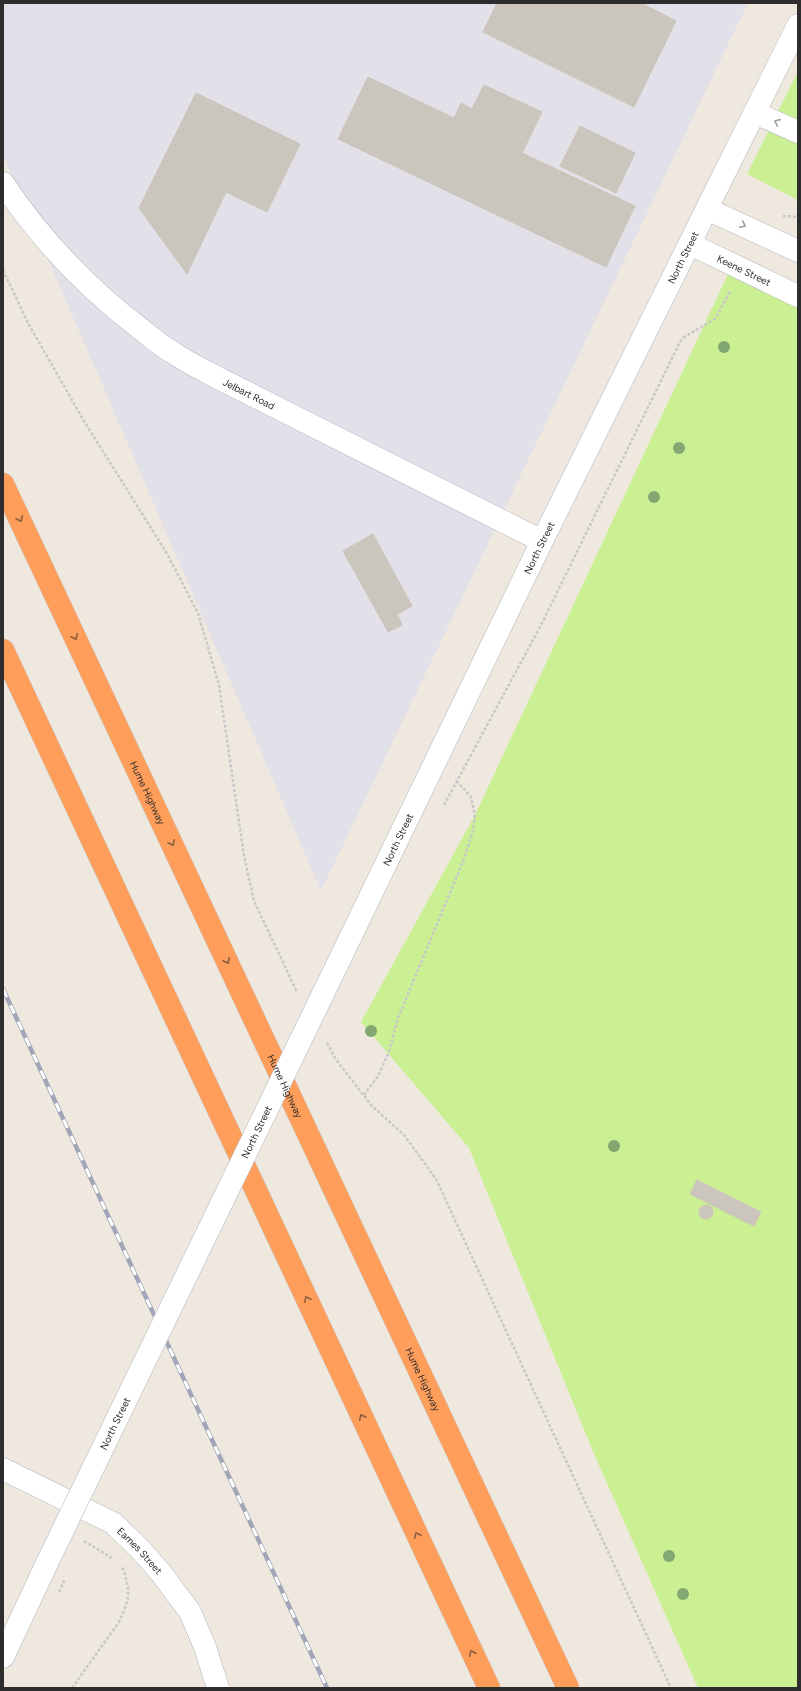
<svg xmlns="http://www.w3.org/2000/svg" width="801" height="1691" viewBox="0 0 801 1691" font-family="Figtree,sans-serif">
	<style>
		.industrial { fill: #e2e0e8 }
		.pitch { fill: #cbf094 }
		.building { fill: #cbc6bd; stroke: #cbc4b8 }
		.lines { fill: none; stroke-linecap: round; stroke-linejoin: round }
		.minor-casing { stroke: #b3b6c1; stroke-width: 23 }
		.highway-casing { stroke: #c8c8c8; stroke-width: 23 }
		.path { stroke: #c8c8c8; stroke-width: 2.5; stroke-dasharray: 3 2; stroke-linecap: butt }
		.minor { stroke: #fff; stroke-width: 22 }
		.highway { stroke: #ff9e5a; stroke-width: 22 }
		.rail-casing { stroke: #a1a5b8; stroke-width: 4.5 }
		.rail { stroke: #fff; stroke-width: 3; stroke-dasharray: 9; stroke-linecap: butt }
		.minor-bridge-casing { stroke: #b3b6c1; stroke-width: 23; stroke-linecap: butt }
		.path-bridge { stroke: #c8c8c8; stroke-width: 2.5; stroke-dasharray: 3 2; stroke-linecap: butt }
		.minor-bridge { stroke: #fff; stroke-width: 22 }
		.tree { fill: #83a770 }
		.oneway { stroke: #a0a0a0 }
		.oneway2 { stroke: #8c6041 }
		.labels { text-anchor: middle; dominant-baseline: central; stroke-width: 3.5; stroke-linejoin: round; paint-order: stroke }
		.street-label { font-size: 10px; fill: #2d2d2d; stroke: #fff }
	</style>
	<rect width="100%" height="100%" fill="#efe8df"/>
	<path class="industrial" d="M3 3H748L321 891 3 155Z"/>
	<g class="pitch">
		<path d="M798 71V200L747 174Z"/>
		<path d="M728 274 798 308V1688H698L594 1454 469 1148 361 1022 475 815Z"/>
	</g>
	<g class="building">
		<path d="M497 3H641L676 21 634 107 483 32Z"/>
		<path d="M368 77 454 118 461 103 472 109 484 85 542 112 522 153 635 206 606 267 338 139Z"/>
		<path d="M196 93 300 144 267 212 226 192 187 274 139 208Z"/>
		<path d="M580 126 635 153 616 193 560 166Z"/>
		<path d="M373 534 412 606 397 614 402 625 388 632 343 551Z"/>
		<path d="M697 1180 761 1212 754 1226 690 1194Z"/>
		<circle cx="706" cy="1212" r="7"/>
	</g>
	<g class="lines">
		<g class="minor-casing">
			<g id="minor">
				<path d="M755 113 798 132"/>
				<path id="s1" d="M3 183C41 240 88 289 142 330 152 338 161 346 172 352 188 363 205 371 222 380L542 541"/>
				<path d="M707 209 798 251"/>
				<path id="s2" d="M690 244 798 296"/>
				<path id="s3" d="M322 996 542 541 798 25"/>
				<path id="s4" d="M3 1469 113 1523 139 1548 161 1573 190 1612 205 1647 218 1688"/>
				<path d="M3 1657 48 1561"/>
			</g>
		</g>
		<g class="highway-casing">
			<g id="highway">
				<path id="s5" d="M3 484 568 1688"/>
				<path d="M3 650 489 1688"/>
			</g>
		</g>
		<g class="path">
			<path d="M783 216 798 217"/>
			<path d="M3 270 29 325 84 421 166 552 198 613 219 685 244 856 254 901 297 992"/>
			<path d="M444 805 539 629 680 342 684 337 715 319 731 290"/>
			<path d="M327 1043 335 1058 371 1105 404 1135 436 1179 671 1688"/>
			<path d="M364 1095 378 1076 389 1052 398 1018 464 859 473 830 475 815 471 797 455 779"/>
			<path d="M84 1541 112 1558"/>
			<path d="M72 1688 119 1622C130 1599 131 1591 122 1566"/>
		</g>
		<use href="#minor" class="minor"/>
		<use href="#highway" class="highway"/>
		<g class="rail-casing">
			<path id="rail" d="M3 989 327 1688"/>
		</g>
		<use href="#rail" class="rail"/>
		<g class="minor-bridge-casing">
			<g id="minor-bridge">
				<path id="s6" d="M48 1561 322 996"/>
			</g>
		</g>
		<path class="path-bridge" d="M59 1592 65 1579"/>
		<use href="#minor-bridge" class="minor-bridge"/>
	</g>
	<g class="tree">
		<circle cx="724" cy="347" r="6"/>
		<circle cx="679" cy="448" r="6"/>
		<circle cx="654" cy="497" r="6"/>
		<circle cx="371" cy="1031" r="6"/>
		<circle cx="614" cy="1146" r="6"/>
		<circle cx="669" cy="1556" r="6"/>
		<circle cx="683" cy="1594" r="6"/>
	</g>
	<defs><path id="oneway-chevron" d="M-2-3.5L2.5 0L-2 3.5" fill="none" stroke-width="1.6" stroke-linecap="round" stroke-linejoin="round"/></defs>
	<g class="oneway">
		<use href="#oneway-chevron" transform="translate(777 122) rotate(-156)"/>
		<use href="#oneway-chevron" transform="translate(743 225) rotate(25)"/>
	</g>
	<g class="oneway2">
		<use href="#oneway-chevron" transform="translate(20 519) rotate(65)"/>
		<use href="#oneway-chevron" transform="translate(75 637) rotate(65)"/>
		<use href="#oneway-chevron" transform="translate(172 843) rotate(65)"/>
		<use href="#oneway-chevron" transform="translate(227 961) rotate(65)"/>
		<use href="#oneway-chevron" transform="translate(307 1299) rotate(-115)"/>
		<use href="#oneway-chevron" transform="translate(362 1417) rotate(-115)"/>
		<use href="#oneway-chevron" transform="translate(417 1535) rotate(-115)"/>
		<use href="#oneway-chevron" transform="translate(472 1653) rotate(-115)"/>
	</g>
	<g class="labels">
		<g class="street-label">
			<text stroke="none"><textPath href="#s3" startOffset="822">North Street</textPath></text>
			<text stroke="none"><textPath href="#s2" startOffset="60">Keene Street</textPath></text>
			<text stroke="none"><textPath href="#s1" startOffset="328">Jelbart Road</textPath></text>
			<text stroke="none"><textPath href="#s3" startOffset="498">North Street</textPath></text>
			<text stroke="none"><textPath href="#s5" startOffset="341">Hume Highway</textPath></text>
			<text stroke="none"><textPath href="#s3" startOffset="174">North Street</textPath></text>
			<text stroke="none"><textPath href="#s5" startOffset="665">Hume Highway</textPath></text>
			<text stroke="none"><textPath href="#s6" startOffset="477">North Street</textPath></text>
			<text stroke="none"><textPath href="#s5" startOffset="989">Hume Highway</textPath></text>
			<text stroke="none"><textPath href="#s6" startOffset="153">North Street</textPath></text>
			<text stroke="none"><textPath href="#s4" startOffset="161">Eames Street</textPath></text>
		</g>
	</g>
	<rect width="801" height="1691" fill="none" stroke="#2d2d2d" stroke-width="8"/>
</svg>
